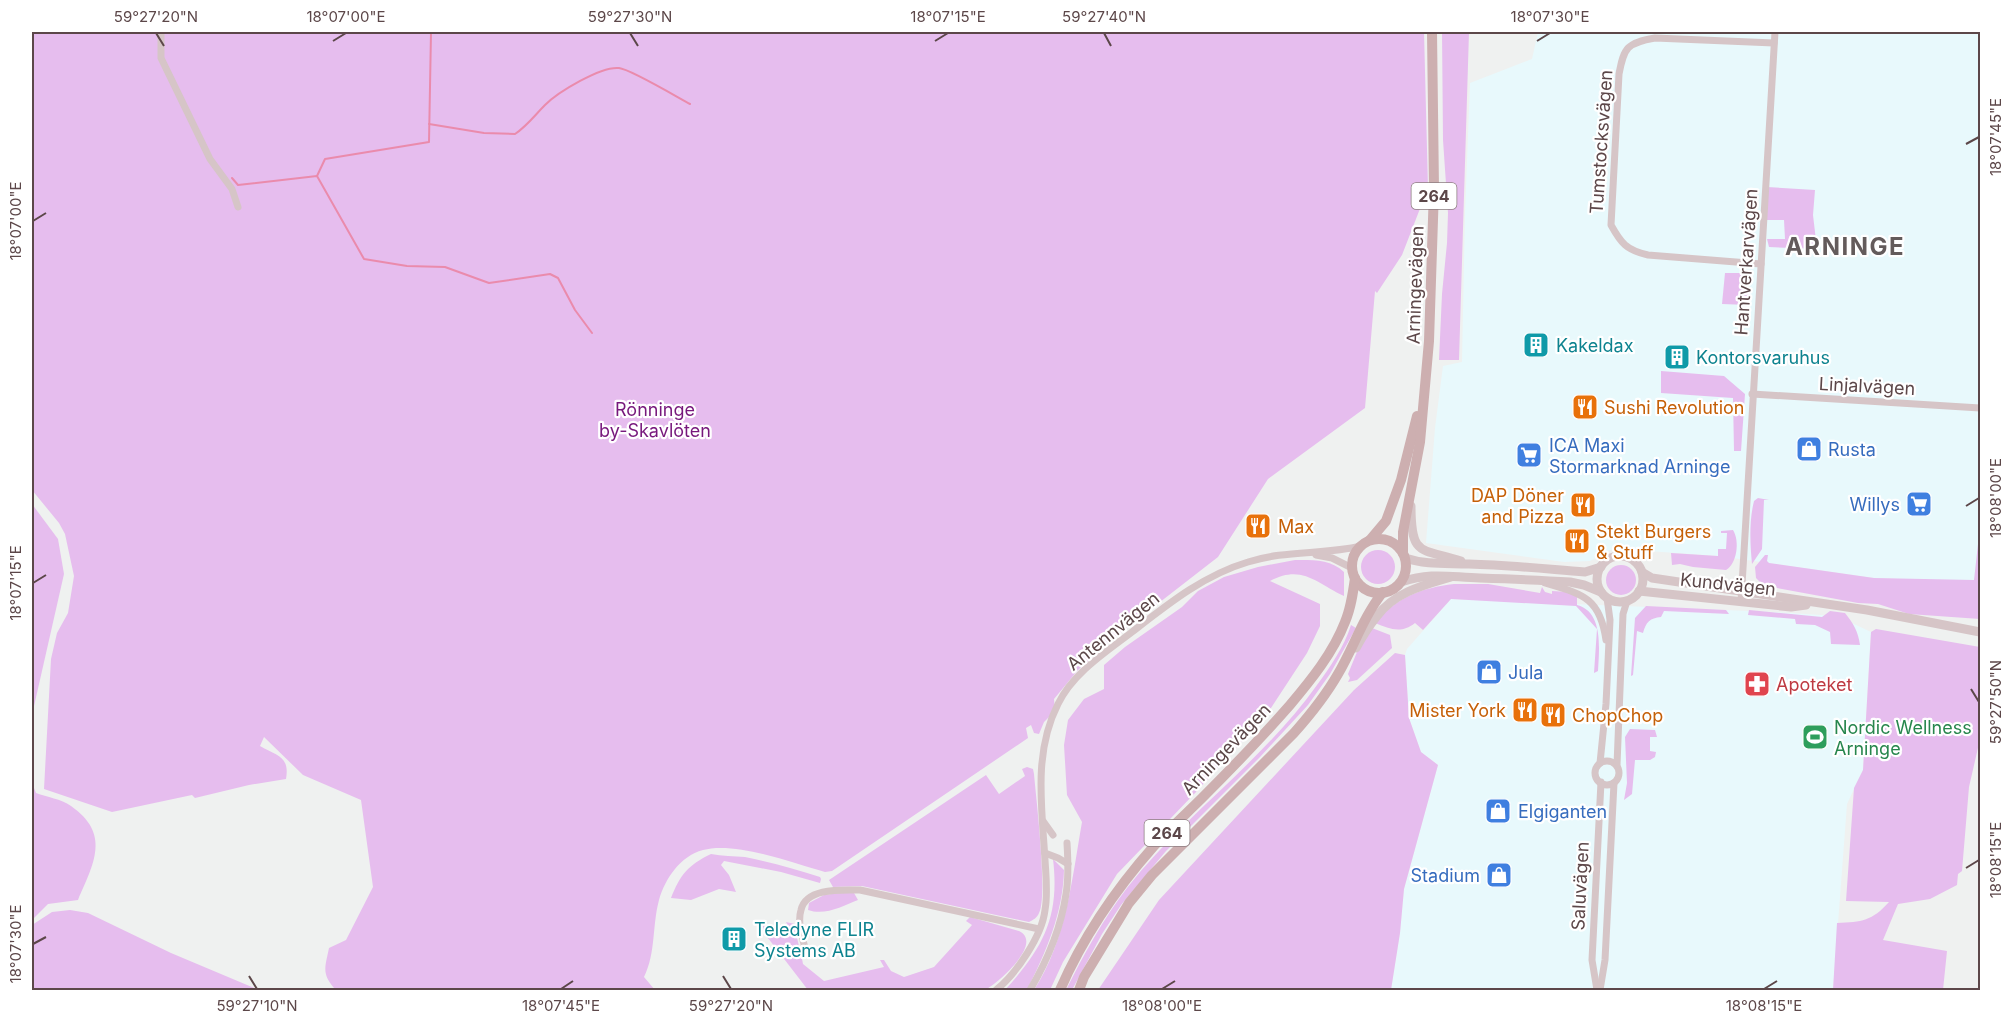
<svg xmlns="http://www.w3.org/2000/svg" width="2012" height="1022" viewBox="0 0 2012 1022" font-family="Inter,sans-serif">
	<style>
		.commercial { fill: #e8f9fc }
		.green { fill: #e6bdee }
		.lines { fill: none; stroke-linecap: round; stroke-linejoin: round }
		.stream { stroke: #ea8bac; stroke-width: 2 }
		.minor { stroke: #d6c5c7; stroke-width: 7 }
		.tertiary { stroke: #d6c5c7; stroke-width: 9 }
		.primary { stroke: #cdafb0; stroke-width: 10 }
		.ticks { fill: none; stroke: #5c4749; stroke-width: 2 }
		.labels { text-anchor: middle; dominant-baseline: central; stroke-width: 4.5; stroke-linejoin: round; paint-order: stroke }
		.shield { fill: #fff; stroke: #8d7e80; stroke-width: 1.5 }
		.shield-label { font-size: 16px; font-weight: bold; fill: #5c4749 }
		.street-label { font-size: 18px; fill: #5c4749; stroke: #fff }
		.culture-label { font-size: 18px; fill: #0d838f; stroke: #fff; text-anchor: start }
		.food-label { font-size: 18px; fill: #c56008; stroke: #fff; text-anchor: start }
		.park-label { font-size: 18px; fill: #77187c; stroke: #fff }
		.shop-label { font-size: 18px; fill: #366cbe; stroke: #fff; text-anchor: start }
		.health-label { font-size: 18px; fill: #be3a42; stroke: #fff; text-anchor: start }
		.leisure-label { font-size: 18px; fill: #27864d; stroke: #fff; text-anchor: start }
		.district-label { font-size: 24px; font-weight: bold; letter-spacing: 1.5px; fill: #635b5b; stroke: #fff }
		.neatline { fill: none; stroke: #5c4749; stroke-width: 2 }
		.ticks-label { font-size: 15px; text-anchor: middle; fill: #5c4749 }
	</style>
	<rect width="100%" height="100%" fill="#eff1f0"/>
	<g class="commercial">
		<path d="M1538 32H1980V603L1948 581 1874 578 1718 556 1620 549 1610 550 1590 561 1564 562 1426 543 1435 428 1443 366 1462 362 1465 213 1470 83 1532 59Z"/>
		<path d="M1451 599 1774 612 1837 616 1871 632 1863 770 1847 804 1833 990H1391L1400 933 1404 889 1438 765 1421 752 1409 718 1405 655 1407 649Z"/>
	</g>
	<g class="green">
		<path d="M32 32H1424L1428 188 1402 255 1377 293 1375 291 1365 408 1268 479 1218 557 1124 630 1078 670 1054 699 1055 711 1044 722 1039 734 1034 733 1031 725 1026 728 1028 738 832 871 825 872C793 863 735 841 703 850 680 856 665 879 659 900 652 926 656 953 644 977L655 990H336C321 974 325 968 329 948L346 940 373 887 361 800 303 775 264 737 260 746C277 756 290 756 286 779L249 785 195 798 192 795 112 812 44 789 51 659 57 633 68 613 74 576 65 534 59 523 32 490Z"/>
		<path d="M1442 32H1469L1459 360H1439L1442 294 1447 243 1448 213 1443 140Z"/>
		<path d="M1767 187 1815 190 1813 215 1817 249 1769 247 1767 239H1785L1784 220H1766Z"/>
		<path d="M1725 273H1745L1749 280 1748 305 1722 304Z"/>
		<path d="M1661 371 1724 376 1745 394 1741 451H1734L1733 398 1661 393Z"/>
		<path d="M1758 498 1769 500H1764L1762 549 1752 564C1750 544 1749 521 1754 501Z"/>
		<path d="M32 504 58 539 64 574 32 715Z"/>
		<path d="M1733 530C1740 541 1737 564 1726 570L1693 567 1680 564 1672 565 1671 553 1718 556V549H1726L1727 533H1721V531Z"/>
		<path d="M1978 544 1980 545V619L1909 614 1878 604 1858 603 1777 588 1762 584 1756 578 1755 567 1765 555H1768L1767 561 1769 563 1874 578 1974 580Z"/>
		<circle cx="1378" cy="567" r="17"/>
		<path d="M1295 560C1312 560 1331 559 1344 572V596C1316 583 1302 564 1270 581L1320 604V626L1307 653 1269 711 1197 791 1117 874 1063 962 1050 990H1034C1066 941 1072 879 1082 822L1067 795 1064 745 1068 720 1084 699 1104 689V665L1125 647 1182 607 1198 591 1224 577 1258 567Z"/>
		<circle cx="1621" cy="580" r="15"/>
		<path d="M1454 584H1488L1540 593 1542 587 1545 592 1552 594V591L1568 592 1577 597V605C1604 612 1599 650 1598 671L1594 673 1597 629 1576 606 1451 599 1423 630 1415 623C1401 634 1390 629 1375 623 1397 597 1421 588 1454 584Z"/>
		<path d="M1646 606 1726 610 1729 614 1664 611 1661 617C1650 618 1646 622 1643 633L1637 631 1633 675 1631 676 1635 618Z"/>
		<path d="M1749 610 1822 617 1830 611 1845 613C1853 623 1858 631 1860 645L1831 644 1830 632 1815 625 1796 624 1795 619 1748 615Z"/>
		<path d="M1351 625 1356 628 1330 674 1308 705 1260 757 1166 851 1121 905 1102 934 1072 990H1066C1083 956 1103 919 1127 888 1184 815 1263 761 1317 685 1330 667 1344 647 1351 625Z"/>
		<path d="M1372 628 1390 635 1392 648 1357 680 1348 682 1350 678 1348 674 1357 652Z"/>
		<path d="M1876 629 1980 647V739L1969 787 1962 871 1958 874 1957 885 1930 899 1898 904 1883 940 1947 951 1943 990H1833L1837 923C1862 922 1872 921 1889 902L1846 901 1854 788 1863 770 1871 632Z"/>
		<path d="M1395 653 1405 655 1409 718 1421 752 1438 765 1404 889 1400 933 1391 990H1098L1159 900 1354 690Z"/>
		<path d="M1630 729 1655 730 1657 737H1650V751L1656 752 1655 757 1650 760H1635L1632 794 1624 800 1627 783 1625 737Z"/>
		<path d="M1027 767 1033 769 1034 774C1036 798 1048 896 1039 913 1037 918 1033 920 1029 922L862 886 833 887 829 880 986 775 999 794 1025 776 1022 769Z"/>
		<path d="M32 783 36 793C47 797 61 799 71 806 111 834 94 863 78 900L48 904 32 920Z"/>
		<path d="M711 854C722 856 734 856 745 857 770 862 795 869 820 877L821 879 820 883 781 872 724 861 721 865 729 875 736 892 719 889 691 900 671 898C680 875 688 865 711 854Z"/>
		<path d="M1053 859 1064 870C1063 913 1046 952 1027 990H1005C1043 948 1060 917 1053 859Z"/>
		<path d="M847 892 854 893 858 900C843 906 825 916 808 910L809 903 824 895Z"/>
		<path d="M70 910 88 913 171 953 259 990H32V925L52 912Z"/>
		<path d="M970 917 1019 931C1044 943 998 983 985 990H808L758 925 789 928 786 922 795 924C796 939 801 950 803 964L824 981 884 967 880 960H884L891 971 904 977 934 967 972 925 966 921Z"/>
	</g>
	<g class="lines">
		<g class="stream">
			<path d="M429 124 484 133 515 134C527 126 535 115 545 105 558 92 601 66 619 68 630 69 677 97 690 104"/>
			<path d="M317 176 325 159 429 142 431 32"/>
			<path d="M232 178 238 185 317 176 364 259 407 266 445 267 489 283 550 274 558 278 575 310 592 333"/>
		</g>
		<g class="minor">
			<path d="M161 32V58L210 159 232 189 238 207"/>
			<path d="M1761 264 1648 255C1626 250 1621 243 1611 225L1619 74C1624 47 1627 43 1655 38L1774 43"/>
			<path d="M1752 394 1980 408"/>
			<path d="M1316 555 1332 558 1352 568"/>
			<path d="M1545 583C1582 594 1600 597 1606 640"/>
			<path d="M1741 602 1775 32"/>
			<circle cx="1607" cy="773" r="12"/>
			<path d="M1600 763 1606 704 1610 620 1607 598"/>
			<path d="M1617 765 1623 614 1627 601"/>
			<path d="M1043 821 1053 835"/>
			<path d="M1045 853 1058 858 1068 864"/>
			<path d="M806 952C803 939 797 923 801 910 806 887 843 890 860 890L1039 929"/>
			<path d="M996 990C1016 974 1042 936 1045 910 1048 894 1046 877 1045 860 1042 808 1033 753 1058 704 1073 673 1106 652 1132 632 1168 604 1204 575 1248 562 1285 550 1324 555 1361 546"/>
			<path d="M1030 990C1047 961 1061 928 1066 894 1069 877 1068 859 1067 843"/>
			<path d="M1597 990 1592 960 1601 782"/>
			<path d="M1600 990 1605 960 1614 783"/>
		</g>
		<g class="tertiary">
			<path d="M1411 506C1411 557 1420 548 1461 561"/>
			<circle cx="1620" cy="579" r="23"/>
			<path d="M1405 558C1426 565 1447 563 1469 564 1508 565 1546 569 1585 572L1601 567"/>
			<path d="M1642 572 1652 578 1867 610 1980 632"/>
			<path d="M1401 582C1432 572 1448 577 1480 578 1510 579 1540 580 1570 582L1584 585 1601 592"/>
			<path d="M1639 591 1791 607 1806 605"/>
			<path d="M1356 648C1362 637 1369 626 1377 616 1395 592 1424 585 1451 577"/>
		</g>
		<g class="primary">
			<circle cx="1379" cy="566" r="27"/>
			<path d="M1370 540 1386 521 1401 480 1417 416"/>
			<path d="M1403 553V532L1420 442 1429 341 1434 189 1432 32"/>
			<path d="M1060 990C1083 937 1115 890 1154 846 1169 829 1186 814 1202 798 1232 768 1262 737 1290 705 1311 680 1333 653 1345 622 1351 608 1353 593 1355 578"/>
			<path d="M1079 990 1084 977 1129 903 1152 875 1294 733C1310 715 1326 695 1338 674 1354 647 1363 617 1383 592"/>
		</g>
	</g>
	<path class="ticks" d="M156 33 164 46M630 33 638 46M1104 33 1111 46M333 41 346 33M935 41 948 33M1537 41 1550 33M1966 144 1979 137M33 221 46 213M1966 506 1979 498M33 583 46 575M1971 689 1979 702M1966 868 1979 860M33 944 46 937M249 976 257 989M723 976 731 989M561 989 573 981M1162 989 1175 981M1764 989 1777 981"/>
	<defs>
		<g id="building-square" transform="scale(1.35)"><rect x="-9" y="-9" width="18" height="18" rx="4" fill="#0f9aa8" stroke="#fff"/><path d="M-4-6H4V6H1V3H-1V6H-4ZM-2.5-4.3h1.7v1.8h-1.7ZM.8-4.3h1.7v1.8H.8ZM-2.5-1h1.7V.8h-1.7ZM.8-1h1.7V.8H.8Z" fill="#fff"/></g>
		<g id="restaurant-square" transform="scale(1.35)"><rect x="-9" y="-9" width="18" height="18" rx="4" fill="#e8710a" stroke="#fff"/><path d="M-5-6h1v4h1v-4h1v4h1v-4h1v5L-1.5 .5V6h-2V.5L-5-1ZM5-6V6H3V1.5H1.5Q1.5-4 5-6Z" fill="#fff"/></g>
		<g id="shop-square" transform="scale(1.35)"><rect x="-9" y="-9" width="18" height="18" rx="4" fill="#3f7fe0" stroke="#fff"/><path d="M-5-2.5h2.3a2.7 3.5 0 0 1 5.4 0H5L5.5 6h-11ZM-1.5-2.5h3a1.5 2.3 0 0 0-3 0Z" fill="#fff"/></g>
		<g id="supermarket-square" transform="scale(1.35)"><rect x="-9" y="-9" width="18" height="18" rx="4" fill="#3f7fe0" stroke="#fff"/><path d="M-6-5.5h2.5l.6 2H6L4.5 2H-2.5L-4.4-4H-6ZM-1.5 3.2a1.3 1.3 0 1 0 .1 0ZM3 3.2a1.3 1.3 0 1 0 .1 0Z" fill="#fff"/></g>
		<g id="pharmacy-square" transform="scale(1.35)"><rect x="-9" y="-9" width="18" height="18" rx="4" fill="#e0444e" stroke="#fff"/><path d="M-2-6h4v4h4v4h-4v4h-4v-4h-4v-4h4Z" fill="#fff"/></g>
		<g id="stadium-square" transform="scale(1.35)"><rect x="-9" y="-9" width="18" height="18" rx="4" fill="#2e9e5b" stroke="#fff"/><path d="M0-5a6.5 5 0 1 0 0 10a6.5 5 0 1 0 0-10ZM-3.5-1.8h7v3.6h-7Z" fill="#fff"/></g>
	</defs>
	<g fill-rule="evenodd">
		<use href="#building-square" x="1536" y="345"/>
		<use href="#building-square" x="1677" y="357"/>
		<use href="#restaurant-square" x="1585" y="407"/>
		<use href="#shop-square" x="1809" y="449"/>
		<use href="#supermarket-square" x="1529" y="455"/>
		<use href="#supermarket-square" x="1919" y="504"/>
		<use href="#restaurant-square" x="1583" y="505"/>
		<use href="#restaurant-square" x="1258" y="526"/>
		<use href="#restaurant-square" x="1577" y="541"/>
		<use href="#shop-square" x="1489" y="672"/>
		<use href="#pharmacy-square" x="1757" y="684"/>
		<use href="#restaurant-square" x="1525" y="710"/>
		<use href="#restaurant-square" x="1553" y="715"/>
		<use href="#stadium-square" x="1815" y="737"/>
		<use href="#shop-square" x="1498" y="811"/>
		<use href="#shop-square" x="1499" y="875"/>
		<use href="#building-square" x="734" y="939"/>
	</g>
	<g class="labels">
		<g class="shield">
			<rect x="1411.5" y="183" width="45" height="26" rx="4.5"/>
			<rect x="1144.5" y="820" width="45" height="26" rx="4.5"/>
		</g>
		<g class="shield-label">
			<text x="1434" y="196">264</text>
			<text x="1167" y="833">264</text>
		</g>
		<g class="street-label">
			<text transform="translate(1601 142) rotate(-86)">Tumstocksvägen</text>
			<text transform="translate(1746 262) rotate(-86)">Hantverkarvägen</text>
			<text transform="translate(1415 285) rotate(-88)">Arningevägen</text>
			<text transform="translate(1867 386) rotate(3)">Linjalvägen</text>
			<text transform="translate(1728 584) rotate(6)">Kundvägen</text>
			<text transform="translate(1113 631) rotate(-39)">Antennvägen</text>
			<text transform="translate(1226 749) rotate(-46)">Arningevägen</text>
			<text transform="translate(1580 886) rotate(-87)">Saluvägen</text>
		</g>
		<g class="culture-label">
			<text x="1556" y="345">Kakeldax</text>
			<text x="1696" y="357">Kontorsvaruhus</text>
			<text x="754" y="929">Teledyne FLIR<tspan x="754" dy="21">Systems AB</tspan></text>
		</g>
		<g class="food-label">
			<text x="1604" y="407">Sushi Revolution</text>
			<text x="1564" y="495" text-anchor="end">DAP Döner<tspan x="1564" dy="21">and Pizza</tspan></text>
			<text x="1278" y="526">Max</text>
			<text x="1596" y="531">Stekt Burgers<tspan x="1596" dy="21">&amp; Stuff</tspan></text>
			<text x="1506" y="710" text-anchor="end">Mister York</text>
			<text x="1572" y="715">ChopChop</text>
		</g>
		<g class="park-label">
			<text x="655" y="409">Rönninge<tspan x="655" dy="21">by-Skavlöten</tspan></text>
		</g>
		<g class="shop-label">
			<text x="1549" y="445">ICA Maxi<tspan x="1549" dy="21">Stormarknad Arninge</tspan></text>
			<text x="1828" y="449">Rusta</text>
			<text x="1900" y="504" text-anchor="end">Willys</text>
			<text x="1508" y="672">Jula</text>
			<text x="1518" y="811">Elgiganten</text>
			<text x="1480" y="875" text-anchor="end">Stadium</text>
		</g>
		<g class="health-label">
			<text x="1776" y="684">Apoteket</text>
		</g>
		<g class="leisure-label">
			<text x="1834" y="727">Nordic Wellness<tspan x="1834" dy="21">Arninge</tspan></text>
		</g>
		<g class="district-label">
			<text x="1845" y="246">ARNINGE</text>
		</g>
	</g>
	<rect width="2012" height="1022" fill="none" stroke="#ffffff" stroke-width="66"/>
	<rect x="33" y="33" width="1946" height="956" class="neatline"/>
	<g class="ticks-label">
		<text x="156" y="22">59°27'20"N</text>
		<text x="346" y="22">18°07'00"E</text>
		<text x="630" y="22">59°27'30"N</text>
		<text x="948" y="22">18°07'15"E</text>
		<text x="1104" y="22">59°27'40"N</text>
		<text x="1550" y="22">18°07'30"E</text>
		<text transform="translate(1996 137) rotate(-90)" y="5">18°07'45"E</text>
		<text transform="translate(16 221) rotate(-90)" y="5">18°07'00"E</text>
		<text transform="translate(1996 498) rotate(-90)" y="5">18°08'00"E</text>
		<text transform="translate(16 583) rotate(-90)" y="5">18°07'15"E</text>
		<text transform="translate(1996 702) rotate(-90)" y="5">59°27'50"N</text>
		<text transform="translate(1996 860) rotate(-90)" y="5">18°08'15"E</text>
		<text transform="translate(16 944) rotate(-90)" y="5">18°07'30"E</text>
		<text x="257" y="1011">59°27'10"N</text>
		<text x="561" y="1011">18°07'45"E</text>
		<text x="731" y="1011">59°27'20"N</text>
		<text x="1162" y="1011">18°08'00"E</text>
		<text x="1764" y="1011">18°08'15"E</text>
	</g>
</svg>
